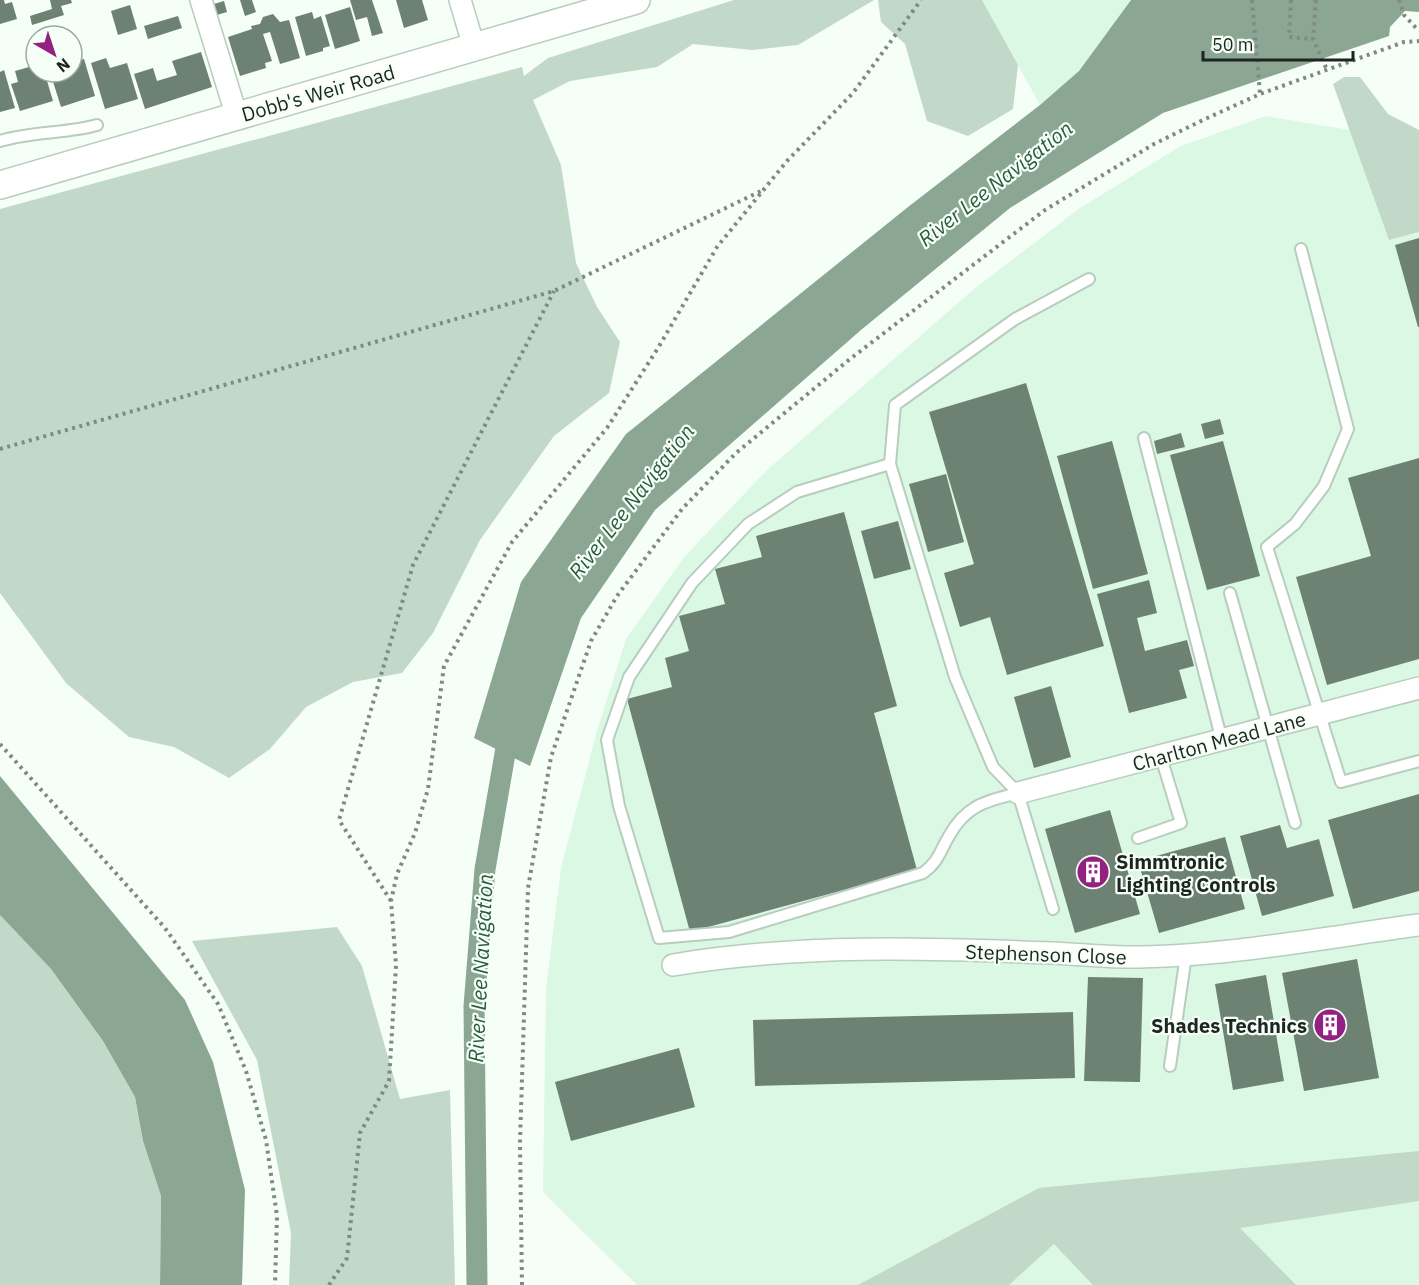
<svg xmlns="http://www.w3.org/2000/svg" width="1419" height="1285" viewBox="0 0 1419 1285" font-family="'IBM Plex Sans',sans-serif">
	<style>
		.built { fill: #daf8e3 }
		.green { fill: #c2d9c9 }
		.water { fill: #8ba793 }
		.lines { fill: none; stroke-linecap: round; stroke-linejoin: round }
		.canal { stroke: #8ba793; stroke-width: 21 }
		.building { fill: #6d8273 }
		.service-casing { stroke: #b7cdbd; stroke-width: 14 }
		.minor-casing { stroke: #b7cdbd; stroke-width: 24 }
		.tertiary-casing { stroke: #b7cdbd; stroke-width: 30 }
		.path { stroke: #818984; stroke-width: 4; stroke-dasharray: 3 4.5; stroke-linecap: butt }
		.service { stroke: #fff; stroke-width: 10 }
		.minor { stroke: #fff; stroke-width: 21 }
		.tertiary { stroke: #fff; stroke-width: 27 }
		.labels { text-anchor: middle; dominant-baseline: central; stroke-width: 4.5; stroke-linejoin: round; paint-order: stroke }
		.street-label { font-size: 20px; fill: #1d2520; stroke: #f5fef7 }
		.poi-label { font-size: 20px; font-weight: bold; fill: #1d2520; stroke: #f5fef7; text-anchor: start }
		.water-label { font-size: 21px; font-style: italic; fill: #2c5b3d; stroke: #f5fef7 }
	</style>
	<rect width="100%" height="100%" fill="#f5fef7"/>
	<g class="built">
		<path d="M982 0H1131L1079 71 1040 105Z"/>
		<path d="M1266 116 1350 130 1389 240 1419 232V1285H637L543 1192 546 989 561 868 597 731 626 639 685 556 767 470 974 289 1080 208 1181 146Z"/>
	</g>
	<g class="green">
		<path d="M734 0H874L798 45 752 50 693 44 657 67 570 81 533 100 561 165 576 263 597 307 620 342 609 393 554 436 480 540 433 633 402 673 353 682 306 707 270 749 229 778 174 747 129 737 66 683 0 593V209L522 67 524 76 548 58Z"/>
		<path d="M878 0H982L1018 65 1013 109 968 136 927 121 905 44 881 22Z"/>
		<path d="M1344 77H1360L1388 114 1419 130V232L1389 240 1333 84Z"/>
		<path d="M0 915 51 969 103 1041 135 1097 143 1141 161 1196 160 1285H0Z"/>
		<path d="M337 927 362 966 400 1099 450 1090 455 1285H289L291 1233 257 1060 192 941Z"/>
		<path d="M1419 1151V1201L1240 1228 1296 1285H1093L1054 1244 1009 1285H858L1039 1188Z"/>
	</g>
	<g class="water">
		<path d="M1131 0H1419V12L1405 11 1390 27 1389 36 1163 113 1010 208 861 330 655 510 581 618 530 766 474 738 521 582 626 434 908 207 1040 105 1079 71Z"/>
		<path d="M0 776 185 1000 213 1062 245 1190 242 1285H160L161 1196 143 1141 135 1097 103 1041 51 969 0 915Z"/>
	</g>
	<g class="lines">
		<path class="canal" d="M477 1285 474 1006 485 869 510 725"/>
	</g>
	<g class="building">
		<path d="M0 0H4L5 4 12 2 17 19 0 24Z"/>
		<path d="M50 0H71L72 3 61 6 64 15 32 25 30 16 52 9Z"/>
		<path d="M240 0H252L256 12 245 16Z"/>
		<path d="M350 0H372L383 33 372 36 367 17 356 20Z"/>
		<path d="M396 0H422L428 20 404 28Z"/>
		<path d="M224 1 227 12 217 15 214 4Z"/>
		<path d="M130 5 137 29 118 35 111 11Z"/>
		<path d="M350 7 360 41 335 49 325 15Z"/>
		<path d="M312 12 314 19 321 16 330 46 323 48V51L306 56 295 17Z"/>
		<path d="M273 14 280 22 289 20 300 58 280 64 270 32 263 34 272 61 265 63 266 68 240 76 228 37 252 29 251 26 260 24 263 17Z"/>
		<path d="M178 16 182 28 148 39 144 26Z"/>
		<path d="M201 52 212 87 145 109 134 74 153 68 157 81 177 75 172 61Z"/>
		<path d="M106 58 110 68 127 63 138 99 105 109 91 63Z"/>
		<path d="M84 59 95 96 61 107 50 72H72V62Z"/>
		<path d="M36 65 39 76 45 74 53 101 20 111 11 84 18 82 15 71Z"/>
		<path d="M4 70 15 108 0 112V72Z"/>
		<path d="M1419 238V327H1418L1395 245Z"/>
		<path d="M1026 383 1104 646 1007 675 990 617 960 627 944 573 974 564 929 412Z"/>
		<path d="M1220 419 1224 434 1205 439 1201 424Z"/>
		<path d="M1181 433 1185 447 1157 454 1154 441Z"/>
		<path d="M1112 441 1148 574 1093 589 1057 456Z"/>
		<path d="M1223 441 1260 576 1207 590 1170 455Z"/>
		<path d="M1419 458V659L1327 685 1296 577 1371 556 1348 478Z"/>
		<path d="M946 474 964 542 928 552 909 484Z"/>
		<path d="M844 512 897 706 874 713 917 870 690 932 627 699 672 687 665 658 689 651 679 616 725 604 715 569 762 557 756 536Z"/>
		<path d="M898 521 911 569 874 579 861 531Z"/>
		<path d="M1149 580 1157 613 1137 618 1145 651 1187 640 1194 666 1179 670 1187 698 1129 713 1097 594Z"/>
		<path d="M1051 686 1071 757 1034 768 1014 697Z"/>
		<path d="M1419 794V891L1353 909 1328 820Z"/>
		<path d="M1110 810 1140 914 1075 933 1045 829Z"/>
		<path d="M1280 825 1287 848 1319 839 1334 896 1262 916 1240 836Z"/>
		<path d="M1225 837 1245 909 1159 933 1138 861Z"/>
		<path d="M1357 959 1379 1078 1304 1091 1282 973Z"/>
		<path d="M1266 975 1284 1081 1233 1090 1215 984Z"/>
		<path d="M1088 977 1143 978 1140 1082 1084 1081Z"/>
		<path d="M1073 1012 1075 1078 755 1086 753 1020Z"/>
		<path d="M679 1048 695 1107 571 1141 555 1082Z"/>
	</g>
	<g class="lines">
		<g class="service-casing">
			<g id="service">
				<path d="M0 141C32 131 65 134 97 125"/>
				<path d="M1301 249 1348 429 1324 486 1295 524 1267 547 1341 782 1419 761"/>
				<path d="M1144 438 1222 741"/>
				<path d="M890 464 797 492 748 524 692 583 629 677 607 740 619 806 659 938 729 932 923 873C939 861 939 853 949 836 966 805 986 801 1018 793"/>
				<path d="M1230 593 1295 823"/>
				<path d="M1138 838 1181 823 1161 757"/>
				<path d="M1053 909 1018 793 993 767 955 677 890 464 895 405 1015 319 1089 279"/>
				<path d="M1170 1066 1186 955"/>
			</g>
		</g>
		<g class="minor-casing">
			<g id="minor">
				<path d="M201 0 237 117"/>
				<path d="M460 0 474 47"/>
				<path d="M1018 793 1419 688"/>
				<path d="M673 965C799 944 926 948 1053 953 1077 954 1102 957 1126 957 1224 957 1322 938 1419 925"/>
			</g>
		</g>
		<g class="tertiary-casing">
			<path id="tertiary" d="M0 185 636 0"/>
		</g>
		<g class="path">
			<path d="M1252 0 1260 94"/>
			<path d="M1291 0 1289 37 1313 39"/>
			<path d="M1316 0 1313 39 1327 70"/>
			<path d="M1399 0 1404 15 1419 31"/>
			<path d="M0 449 554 291 761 191"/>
			<path d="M0 744 165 928 218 1004 246 1071 266 1140 277 1216 275 1285"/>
			<path d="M391 901 339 820 413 565 554 291"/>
			<path d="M329 1285 347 1258 360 1133 389 1081 396 965 391 901 397 874 415 833 428 789 444 666 512 542 607 428 658 348 717 247 787 161 853 93 921 0"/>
			<path d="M522 1285 520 1142 528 888 551 757 591 641 617 596 682 509 736 453 850 359 1045 210 1154 144 1203 120 1260 94 1404 42 1419 41"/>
		</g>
		<use href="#service" class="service"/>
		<use href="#minor" class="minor"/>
		<use href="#tertiary" class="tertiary"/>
	</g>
	<defs>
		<g id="building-disc" transform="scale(1.725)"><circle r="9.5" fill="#922182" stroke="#f5fef7"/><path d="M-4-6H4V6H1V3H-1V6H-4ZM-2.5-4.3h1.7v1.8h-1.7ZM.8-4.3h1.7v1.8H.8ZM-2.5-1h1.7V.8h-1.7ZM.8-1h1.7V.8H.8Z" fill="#fff"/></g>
	</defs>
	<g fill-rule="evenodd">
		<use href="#building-disc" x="1093" y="872"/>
		<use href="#building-disc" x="1330" y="1025"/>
	</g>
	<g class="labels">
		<g class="street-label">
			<text transform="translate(318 93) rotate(-16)">Dobb's Weir Road</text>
			<text transform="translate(1219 741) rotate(-15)">Charlton Mead Lane</text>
			<text transform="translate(1046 954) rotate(2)">Stephenson Close</text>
		</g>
		<g class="poi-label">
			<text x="1116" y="861">Simmtronic<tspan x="1116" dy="23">Lighting Controls</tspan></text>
			<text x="1307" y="1025" text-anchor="end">Shades Technics</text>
		</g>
		<g class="water-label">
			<text transform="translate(995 183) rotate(-38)">River Lee Navigation</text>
			<text transform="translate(631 501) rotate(-52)">River Lee Navigation</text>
			<text transform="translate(480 968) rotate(-87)">River Lee Navigation</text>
		</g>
	</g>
	<g transform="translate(54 54) rotate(141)"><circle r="28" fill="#f5fef7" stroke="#9fa7a1" stroke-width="1.5"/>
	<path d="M0-4.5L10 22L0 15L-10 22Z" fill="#922182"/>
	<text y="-9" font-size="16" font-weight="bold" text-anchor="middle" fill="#1d2520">N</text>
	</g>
	<path d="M1203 51v9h150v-9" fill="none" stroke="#1d2520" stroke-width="3"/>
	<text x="1212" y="51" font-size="18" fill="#1d2520" stroke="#f5fef7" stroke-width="4.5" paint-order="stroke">50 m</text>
</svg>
